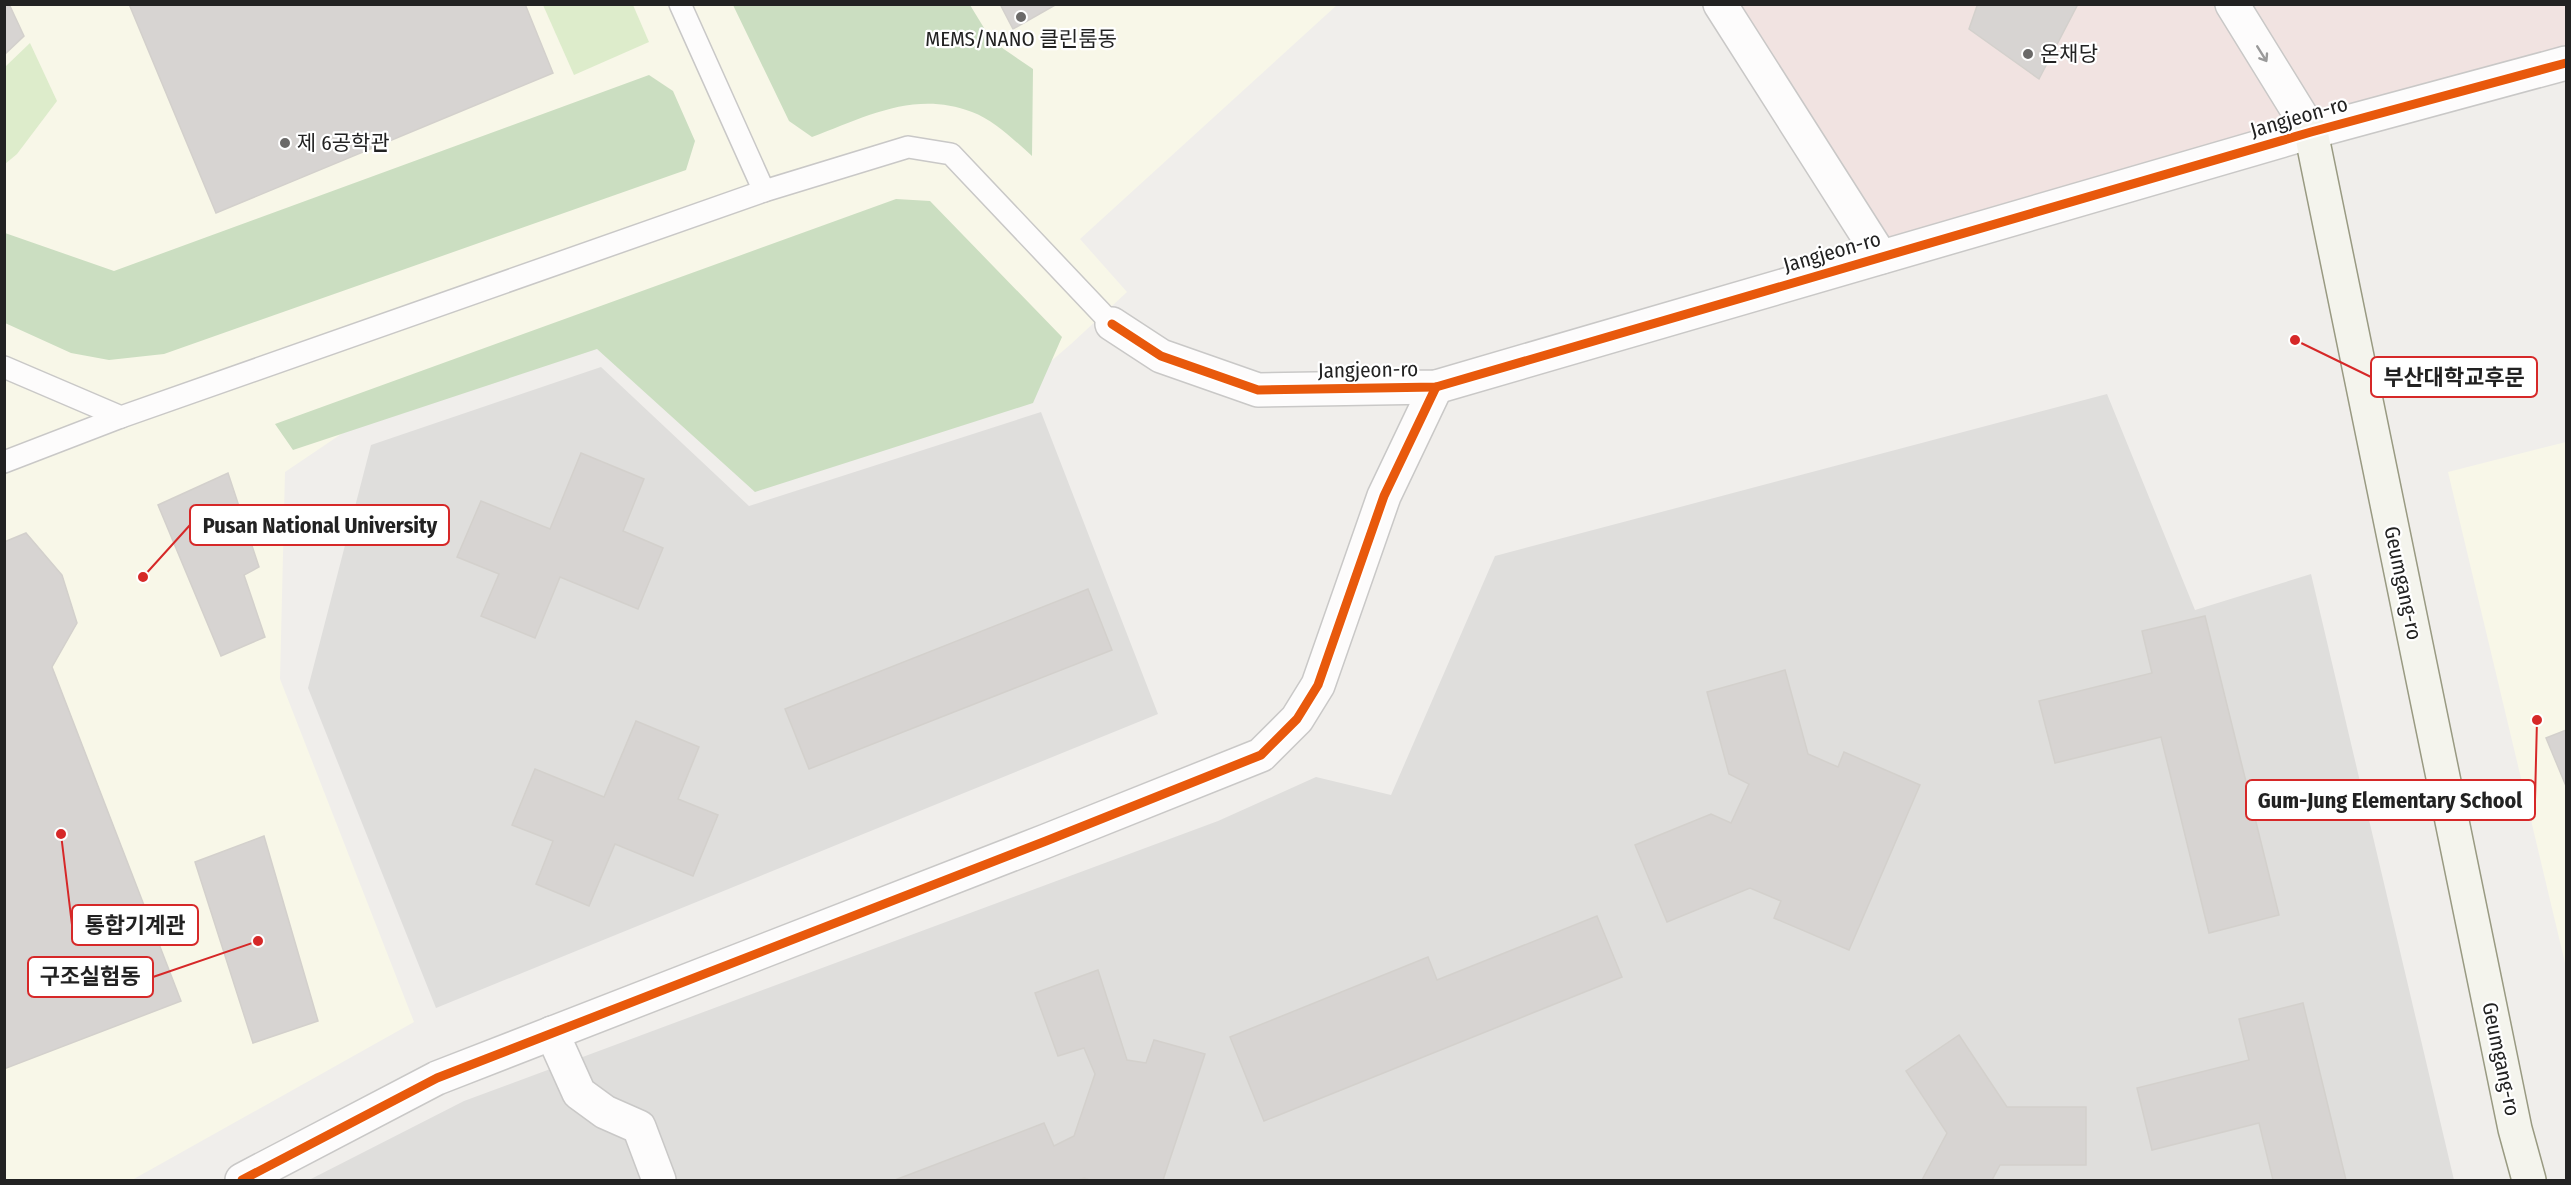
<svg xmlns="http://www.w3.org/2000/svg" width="2571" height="1185" viewBox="0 0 2571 1185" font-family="'Fira Sans Condensed','Noto Sans KR',sans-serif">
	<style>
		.residential { fill: #dfdedc }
		.commercial { fill: #f1e3e1 }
		.education { fill: #f8f7e8 }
		.grass { fill: #ddeccb }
		.forest { fill: #cbdec1 }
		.building { fill: #d7d4d2; stroke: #d3d0cc; stroke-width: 1.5 }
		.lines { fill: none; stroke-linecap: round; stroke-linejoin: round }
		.service-casing { stroke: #c9c8c7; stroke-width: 24 }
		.minor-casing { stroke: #c9c8c7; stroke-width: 36 }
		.tertiary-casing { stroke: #c9c8c7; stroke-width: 36 }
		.secondary-casing { stroke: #999a82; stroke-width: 36 }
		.service { stroke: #fdfcfc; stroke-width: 21 }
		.minor { stroke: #fdfcfc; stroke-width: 33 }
		.tertiary { stroke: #fdfcfc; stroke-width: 33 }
		.secondary { stroke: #f4f4ed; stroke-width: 33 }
		.cycleway-casing { stroke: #fff; stroke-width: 13 }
		.cycleway { stroke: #e8590c; stroke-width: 9 }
		.oneway { stroke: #9a9a9a }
		.poi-dot { fill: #6a6968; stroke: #fff; stroke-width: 2 }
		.labels { text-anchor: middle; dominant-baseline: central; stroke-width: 4.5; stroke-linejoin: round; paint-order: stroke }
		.poi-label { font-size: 21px; fill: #222; stroke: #fff; text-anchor: start }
		.street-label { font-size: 21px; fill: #222; stroke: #fff }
		.leader { fill: none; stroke: #d62828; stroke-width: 2 }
		.callout-dot { fill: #d62828; stroke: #fff; stroke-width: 2 }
		.callout { fill: #fff; stroke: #d62828; stroke-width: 2 }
		.callout-label { font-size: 22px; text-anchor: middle; font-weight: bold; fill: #222 }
	</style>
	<rect width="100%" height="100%" fill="#f0eeeb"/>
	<g class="residential">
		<path d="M601 367 749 506 1041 412 1158 714 436 1008 308 688 371 445Z"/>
		<path d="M2107 394 2195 610 2311 574 2454 1180H309L464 1101 1218 821 1316 777 1391 795 1495 556Z"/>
	</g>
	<path class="commercial" d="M1740 5H2566V46L1887 238Z"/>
	<g class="education">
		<path d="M5 5H1337L1080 239 1127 292 1071 344 1007 399 614 330 396 397 285 472 280 679 414 1022 132 1180H5Z"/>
		<path d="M2566 442V967L2448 472Z"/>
	</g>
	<g class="grass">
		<path d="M543 5H633L649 42 574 75Z"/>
		<path d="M30 43 57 101 17 154 5 164V67Z"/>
	</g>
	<g class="forest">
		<path d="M733 5H970L992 41 1033 69 1032 156C1014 140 994 120 972 112 914 90 866 117 812 137L789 121Z"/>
		<path d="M649 75 673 91 695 141 686 170 164 354 109 360 71 353 5 323V233L114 271Z"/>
		<path d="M896 199 930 201 1062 337 1033 403 755 492 597 349 293 450 275 424Z"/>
	</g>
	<g class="building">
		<path d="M4 4H9L24 36 4 55Z"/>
		<path d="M129 4H525L553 73 216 213Z"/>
		<path d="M1000 4H1057L1013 29Z"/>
		<path d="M1979 4H2078L2039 79 1969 29 1977 6Z"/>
		<path d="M581 453 644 479 623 531 663 548 638 609 560 577 535 638 481 616 499 574 457 557 481 501 550 529Z"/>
		<path d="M228 473 259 567 244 575 265 637 221 656 158 505Z"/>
		<path d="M26 533 62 575 77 623 52 667 181 1001 4 1069V542Z"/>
		<path d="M1088 589 1112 650 809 769 785 709Z"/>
		<path d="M2205 616 2279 915 2209 933 2161 737 2055 763 2039 701 2152 673 2142 631Z"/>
		<path d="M1785 670 1808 754 1838 767 1844 752 1920 785 1849 950 1774 918 1781 901 1750 888 1667 922 1635 845 1711 814 1731 823 1749 784 1729 774 1707 692Z"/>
		<path d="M636 721 699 747 678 799 718 815 693 876 615 844 589 906 536 884 553 841 512 825 535 769 604 797Z"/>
		<path d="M2566 730V786L2546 738Z"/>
		<path d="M264 836 318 1021 253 1043 195 862Z"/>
		<path d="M1597 916 1622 977 1264 1121 1230 1037 1428 957 1437 980Z"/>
		<path d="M1098 970 1127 1060 1146 1063 1154 1040 1205 1054 1163 1180H1090L1084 1178 1078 1180H895L1044 1123 1054 1146 1074 1136 1095 1074 1084 1048 1058 1056 1035 993Z"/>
		<path d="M2303 1003 2346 1180H2273L2259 1123 2152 1150 2137 1088 2249 1060 2239 1019Z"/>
		<path d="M1959 1035 2007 1107H2086V1165H2000L1992 1180H1922L1947 1133 1906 1071Z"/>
	</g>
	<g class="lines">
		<g class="service-casing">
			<g id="service">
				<path d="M680 4 764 191"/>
				<path d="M4 367 121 417 764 191 908 147 951 154 1112 324"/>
				<path d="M4 462 121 417"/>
			</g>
		</g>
		<g class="minor-casing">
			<g id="minor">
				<path d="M1720 4 1881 257"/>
				<path d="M1112 324 1161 356 1258 390 1436 387 2311 132"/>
				<path d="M552 1033 579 1093 605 1112 639 1127 659 1180"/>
				<path d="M242 1180 437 1078 1046 841 1261 755 1297 719 1318 685 1384 496 1436 387"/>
			</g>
		</g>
		<g class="tertiary-casing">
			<path id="tertiary" d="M2232 4 2311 132 2566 63"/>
		</g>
		<g class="secondary-casing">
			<path id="secondary" d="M2311 132 2515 1129 2529 1180"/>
		</g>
		<use href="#service" class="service"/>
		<use href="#minor" class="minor"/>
		<use href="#tertiary" class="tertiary"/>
		<use href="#secondary" class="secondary"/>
		<g class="cycleway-casing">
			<g id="cycleway">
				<path d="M1112 324 1161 356 1258 390 1436 387 2311 132 2566 63"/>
				<path d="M242 1180 437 1078 1046 841 1261 755 1297 719 1318 685 1384 496 1436 387"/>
			</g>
		</g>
		<use href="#cycleway" class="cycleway"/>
	</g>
	<defs><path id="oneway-shaft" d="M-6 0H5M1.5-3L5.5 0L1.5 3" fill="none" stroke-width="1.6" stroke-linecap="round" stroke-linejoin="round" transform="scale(1.5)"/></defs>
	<use class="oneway" href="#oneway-shaft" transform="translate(2262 54) rotate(58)"/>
	<g class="poi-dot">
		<circle cx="1021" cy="17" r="6"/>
		<circle cx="2028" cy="54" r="6"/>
		<circle cx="285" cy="143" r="6"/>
	</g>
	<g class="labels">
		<g class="poi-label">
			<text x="1021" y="39" text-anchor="middle">MEMS/NANO 클린룸동</text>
			<text x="2040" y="54">온채당</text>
			<text x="297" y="143">제 6공학관</text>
		</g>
		<g class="street-label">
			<text transform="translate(2299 117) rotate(-16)">Jangjeon-ro</text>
			<text transform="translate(1832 252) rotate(-16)">Jangjeon-ro</text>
			<text transform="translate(1368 370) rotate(-1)">Jangjeon-ro</text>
			<text transform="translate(2403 583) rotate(78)">Geumgang-ro</text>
			<text transform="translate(2501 1059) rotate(78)">Geumgang-ro</text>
		</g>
	</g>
	<path class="leader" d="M2295 340L2371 377M143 577L190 525M2537 720L2535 800M61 834L72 925M258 941L153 977"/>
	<g class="callout-dot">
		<circle cx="2295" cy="340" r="6"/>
		<circle cx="143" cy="577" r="6"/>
		<circle cx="2537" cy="720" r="6"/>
		<circle cx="61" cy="834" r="6"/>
		<circle cx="258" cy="941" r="6"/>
	</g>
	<g class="callout">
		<rect x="2371" y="357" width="166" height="40" rx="6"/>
		<rect x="190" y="505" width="259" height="40" rx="6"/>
		<rect x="2246" y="780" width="289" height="40" rx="6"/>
		<rect x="72" y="905" width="126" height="40" rx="6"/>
		<rect x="28" y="957" width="125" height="40" rx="6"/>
	</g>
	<g class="callout-label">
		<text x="2454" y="385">부산대학교후문</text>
		<text x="320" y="533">Pusan National University</text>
		<text x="2390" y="808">Gum-Jung Elementary School</text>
		<text x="135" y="933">통합기계관</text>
		<text x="90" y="984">구조실험동</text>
	</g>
	<rect width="2571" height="1185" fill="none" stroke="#222222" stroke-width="12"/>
</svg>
